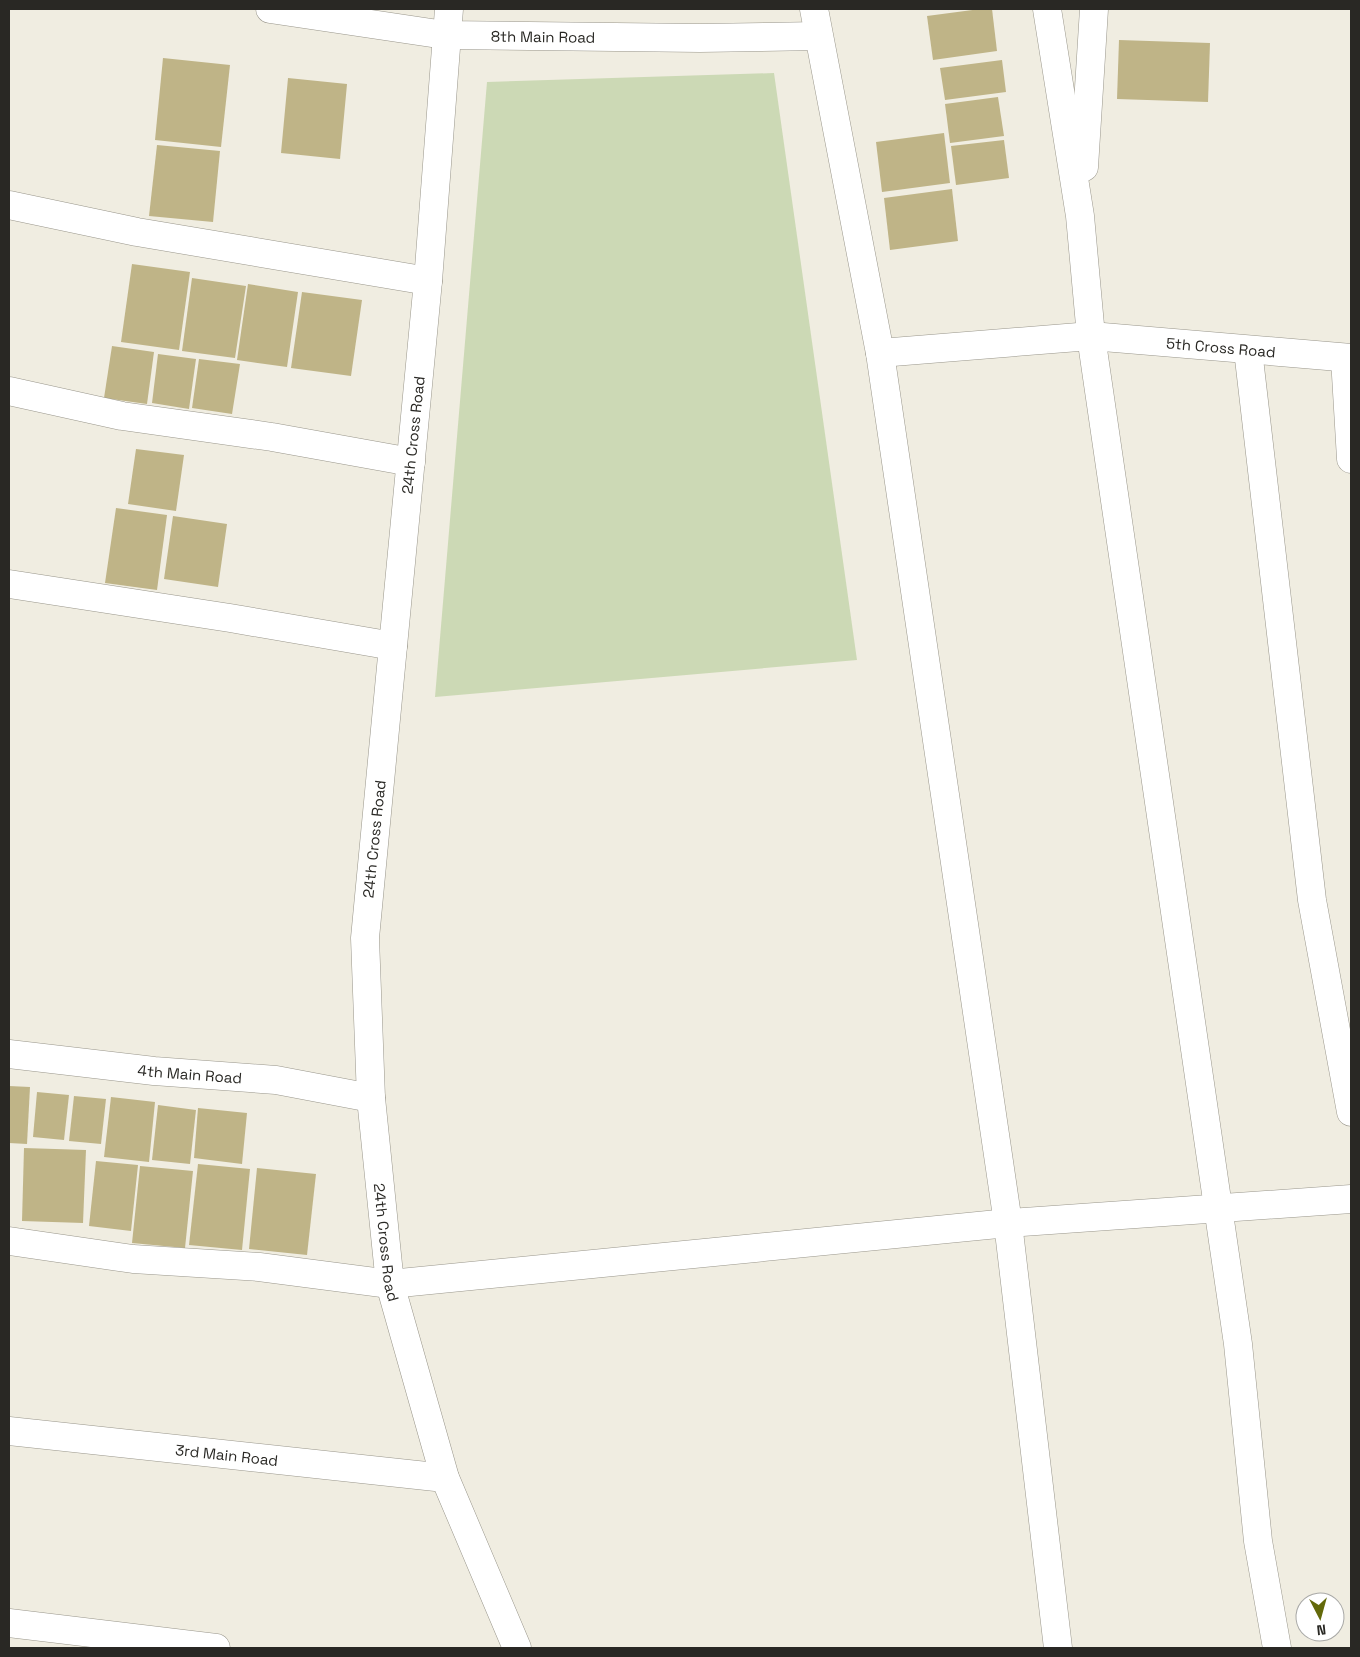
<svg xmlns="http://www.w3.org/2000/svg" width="1360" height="1657" viewBox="0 0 1360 1657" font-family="'Space Grotesk',sans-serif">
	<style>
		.green { fill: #ccd9b5 }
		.building { fill: #bfb487 }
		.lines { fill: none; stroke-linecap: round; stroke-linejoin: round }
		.minor-casing { stroke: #99968b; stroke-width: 29 }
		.tertiary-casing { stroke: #99968b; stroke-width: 29 }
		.minor { stroke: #fff; stroke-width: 28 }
		.tertiary { stroke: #fff; stroke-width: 28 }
		.labels { text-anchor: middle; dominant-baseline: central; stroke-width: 4.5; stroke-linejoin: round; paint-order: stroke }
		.street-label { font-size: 15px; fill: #292824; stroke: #fff }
	</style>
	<rect width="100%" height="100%" fill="#f0ede1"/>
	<path class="green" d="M774 73 857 660 435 697 487 82Z"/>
	<g class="building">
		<path d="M980 9H992L997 51 933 60 927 16Z"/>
		<path d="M1119 40 1210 43 1208 102 1117 99Z"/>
		<path d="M163 58 230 65 221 147 155 140Z"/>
		<path d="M1002 60 1006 92 945 100 940 68Z"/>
		<path d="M288 78 347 84 340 159 281 153Z"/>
		<path d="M998 97 1004 136 950 143 945 104Z"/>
		<path d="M944 133 950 183 882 192 876 142Z"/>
		<path d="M1004 140 1009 178 956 185 951 146Z"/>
		<path d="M157 145 220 151 213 222 149 216Z"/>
		<path d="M952 189 958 241 890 250 884 198Z"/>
		<path d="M132 264 190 272 179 350 121 342Z"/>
		<path d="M192 278 246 286 235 358 182 351Z"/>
		<path d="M248 284 298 292 287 367 237 360Z"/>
		<path d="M302 292 362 300 351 376 291 368Z"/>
		<path d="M112 346 154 352 147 404 104 398Z"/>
		<path d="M158 354 196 359 189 409 152 403Z"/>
		<path d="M199 359 240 364 232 414 192 408Z"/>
		<path d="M136 449 184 455 176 511 128 504Z"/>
		<path d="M116 508 167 515 157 590 105 583Z"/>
		<path d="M173 516 227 524 218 587 164 579Z"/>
		<path d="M9 1086 30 1087 27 1144 9 1143Z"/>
		<path d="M37 1092 69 1095 64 1140 33 1137Z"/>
		<path d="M74 1096 106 1099 101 1144 69 1141Z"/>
		<path d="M111 1097 155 1102 149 1162 104 1157Z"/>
		<path d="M158 1105 196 1110 190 1164 152 1160Z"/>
		<path d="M198 1108 247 1113 242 1164 194 1158Z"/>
		<path d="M24 1148 86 1150 83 1223 22 1221Z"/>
		<path d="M96 1161 138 1165 131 1231 89 1226Z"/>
		<path d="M198 1164 250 1169 242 1250 189 1245Z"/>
		<path d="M140 1166 193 1171 185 1248 132 1243Z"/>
		<path d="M257 1168 316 1174 307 1255 249 1249Z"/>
	</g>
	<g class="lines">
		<g class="minor-casing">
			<g id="minor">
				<path d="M1047 9 1080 216 1091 336 1238 1344 1258 1541 1277 1648"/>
				<path d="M1084 167 1094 9"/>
				<path d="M9 205 137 232 428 281"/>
				<path d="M1248 350 1312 900 1351 1112"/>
				<path d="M1345 358 1351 459"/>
				<path d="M9 391 122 416 272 437 411 462"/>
				<path d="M9 584 230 618 393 646"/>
				<path id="s1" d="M9 1054 154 1071 276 1080 371 1098"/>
				<path d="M9 1241 133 1259 259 1267 390 1284 1008 1223 1351 1199"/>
				<path id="s2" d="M9 1431 445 1478"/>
				<path d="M9 1623 216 1648"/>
			</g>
		</g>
		<g class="tertiary-casing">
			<g id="tertiary">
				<path id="s3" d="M270 9 445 35 700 38 818 36"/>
				<path id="s4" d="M449 9 428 281 365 938 371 1098 390 1284 445 1478 517 1648"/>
				<path d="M814 9 880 353 1008 1223 1058 1648"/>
				<path id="s5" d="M880 353 1091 336 1351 358"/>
			</g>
		</g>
		<use href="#minor" class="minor"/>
		<use href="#tertiary" class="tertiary"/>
	</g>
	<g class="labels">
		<g class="street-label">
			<text stroke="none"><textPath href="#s3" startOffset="275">8th Main Road</textPath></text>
			<text stroke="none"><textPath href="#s5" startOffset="342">5th Cross Road</textPath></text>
			<text transform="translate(413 435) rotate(-84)">24th Cross Road</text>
			<text transform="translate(374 839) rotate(-84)">24th Cross Road</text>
			<text stroke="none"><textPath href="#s1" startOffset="182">4th Main Road</textPath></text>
			<text stroke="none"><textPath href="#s4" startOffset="1238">24th Cross Road</textPath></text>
			<text stroke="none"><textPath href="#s2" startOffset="219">3rd Main Road</textPath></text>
		</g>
	</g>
	<rect width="1360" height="1657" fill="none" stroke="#292824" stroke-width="20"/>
	<g transform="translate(1320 1617) rotate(174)"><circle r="24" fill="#ffffff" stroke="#a9a9a7"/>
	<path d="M0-4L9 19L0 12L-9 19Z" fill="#63690a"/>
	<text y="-8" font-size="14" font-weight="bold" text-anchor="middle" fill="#292824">N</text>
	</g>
</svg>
